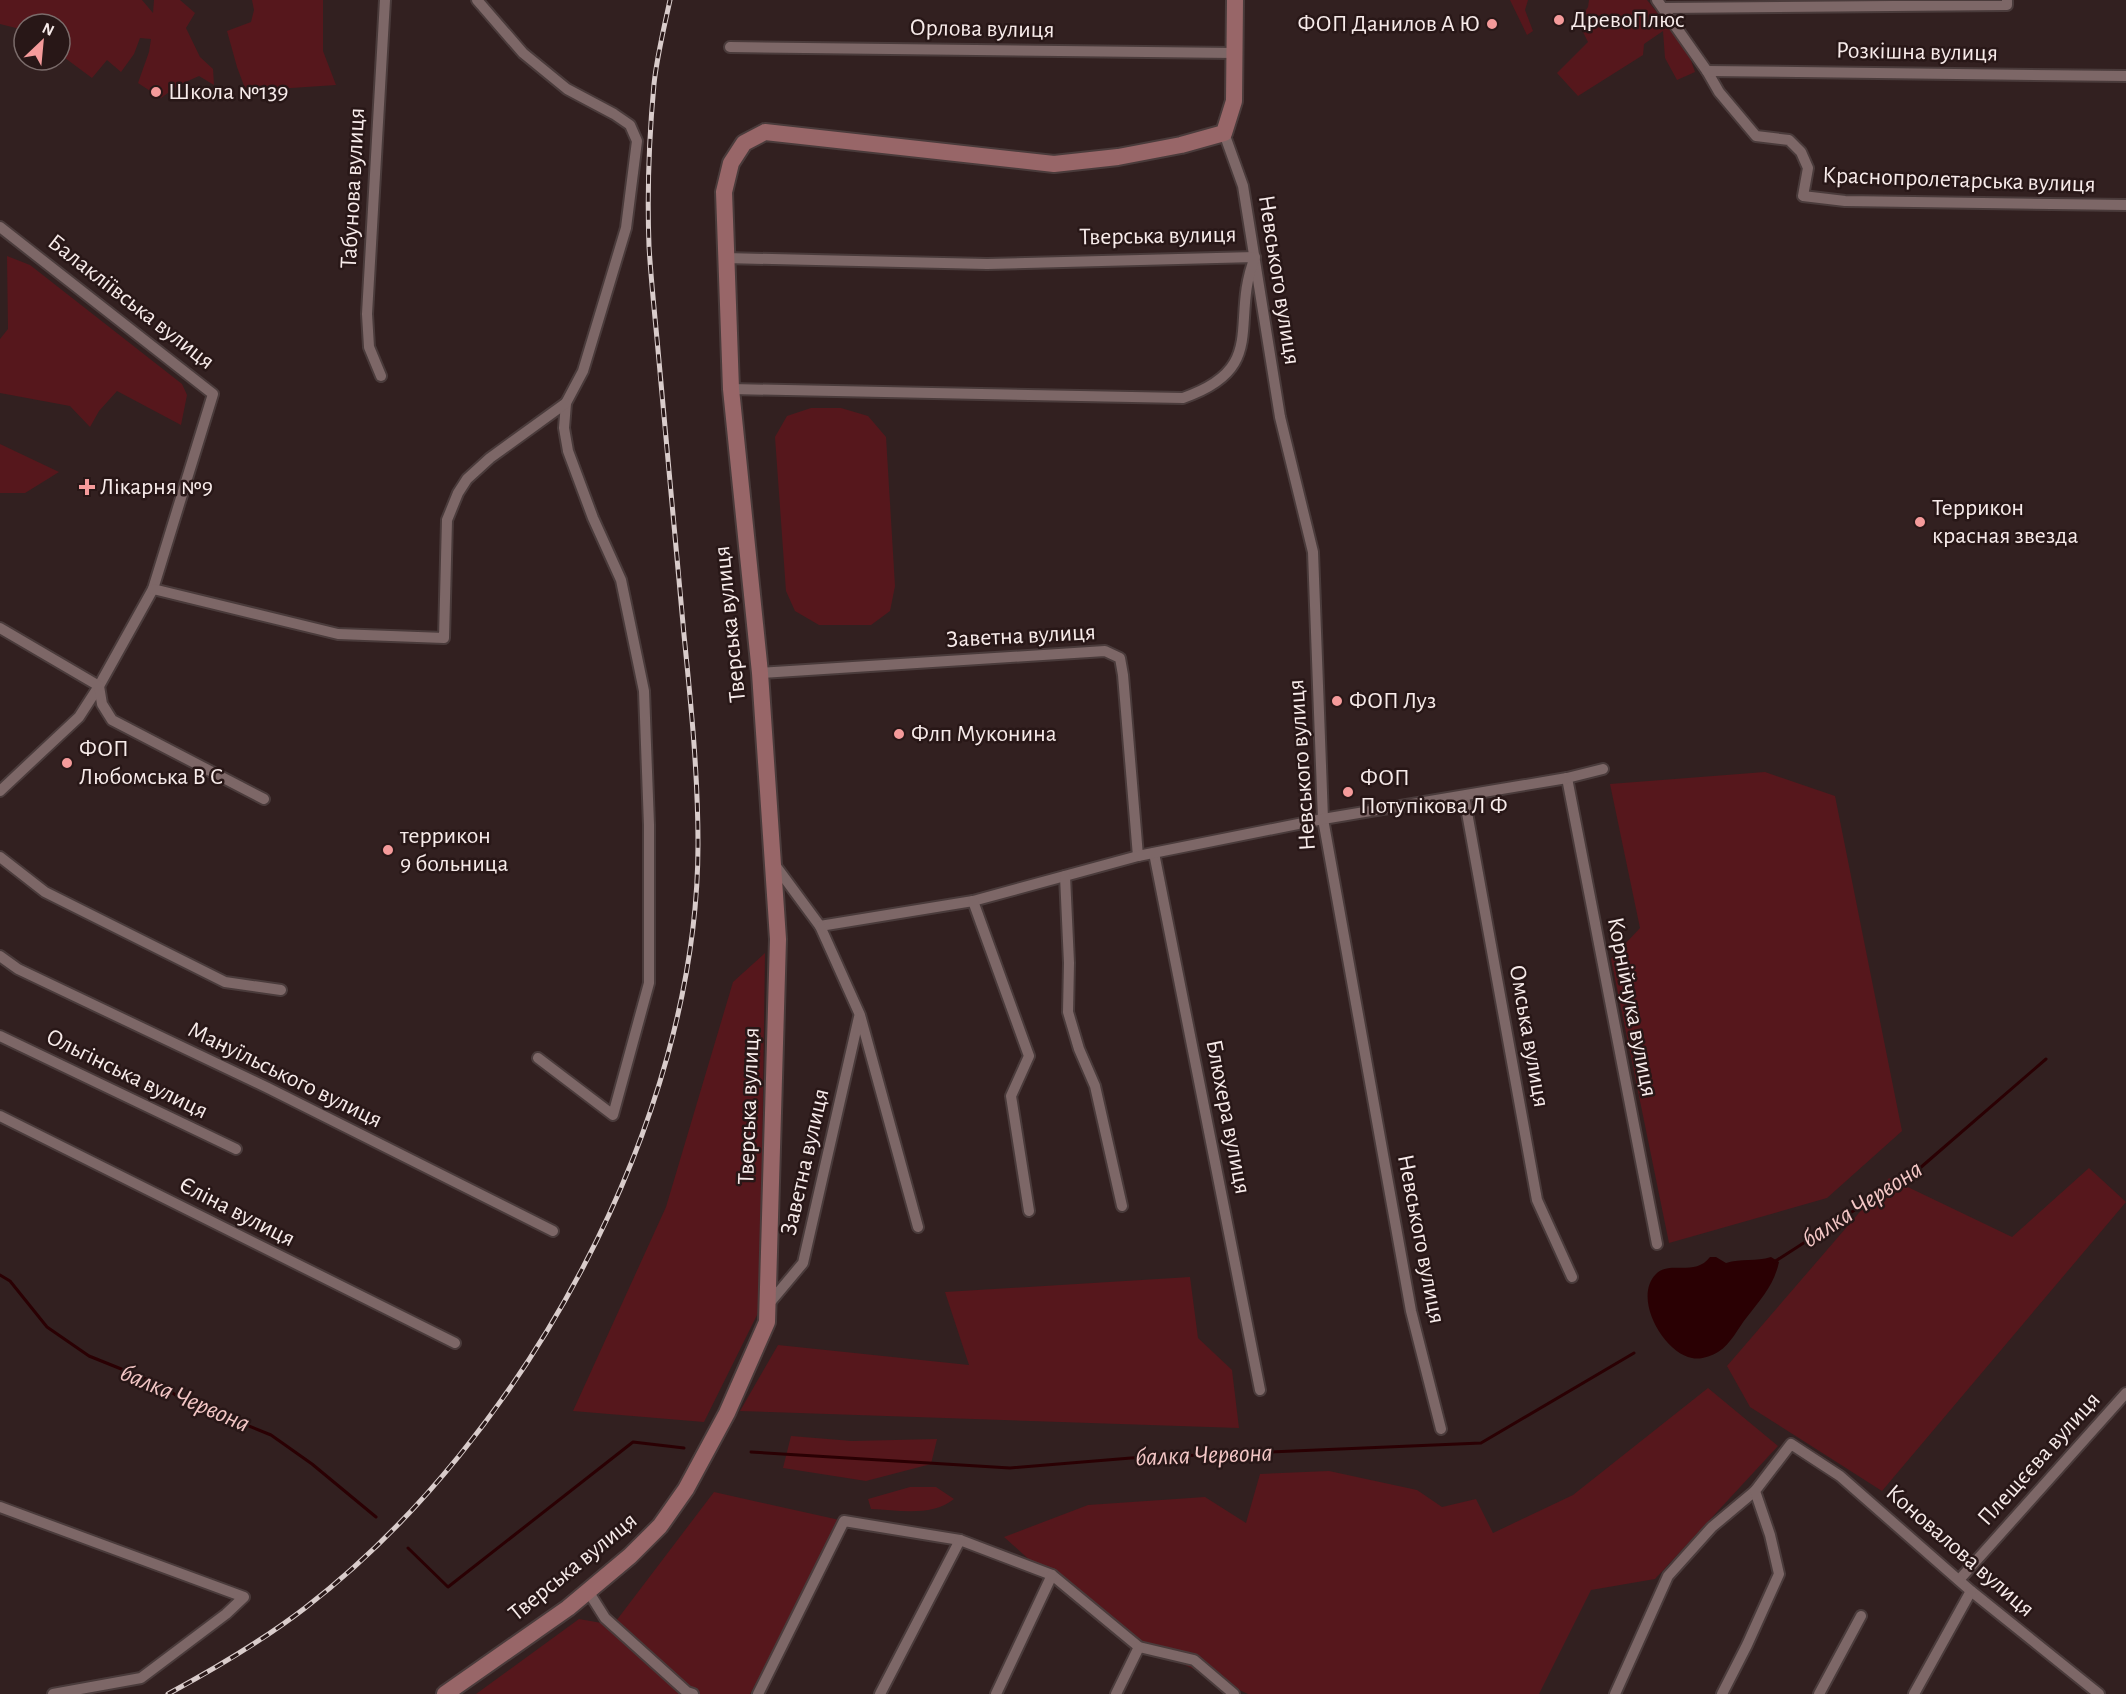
<svg xmlns="http://www.w3.org/2000/svg" width="2126" height="1694" viewBox="0 0 2126 1694" font-family="'Alegreya Sans',sans-serif">
	<style>
		.green { fill: #56171c }
		.water { fill: #2a0003 }
		.lines { fill: none; stroke-linecap: round; stroke-linejoin: round }
		.stream { stroke: #2a0003; stroke-width: 3 }
		.street-casing { stroke: #4a3b3b; stroke-width: 14 }
		.secondary-casing { stroke: #4a3b3b; stroke-width: 20 }
		.street { stroke: #7d6767; stroke-width: 10 }
		.secondary { stroke: #986668; stroke-width: 16 }
		.rail-casing { stroke: #d9cccb; stroke-width: 5 }
		.rail { stroke: #281717; stroke-width: 3; stroke-dasharray: 9; stroke-linecap: butt }
		.poi-dot { fill: #f59b9b; stroke: #281717; stroke-width: 2 }
		.labels { text-anchor: middle; dominant-baseline: central; stroke-width: 5; stroke-linejoin: round; paint-order: stroke }
		.poi-label { font-size: 24px; fill: #f7ebea; stroke: #281717; text-anchor: start }
		.street-label { font-size: 24px; fill: #f7ebea; stroke: #281717 }
		.water-label { font-size: 26px; font-style: italic; fill: #f4c7c6; stroke: #281717 }
	</style>
	<rect width="100%" height="100%" fill="#322020"/>
	<g class="green">
		<path d="M0 0H142L153 13 154 0H180L195 13 186 28 200 57 213 69 214 85 199 76 179 85 161 98 138 83 149 52 151 39 140 38 134 54 121 72 107 60 92 78 61 55 60 24H24V30L0 24Z"/>
		<path d="M252 0H323V51L336 85 246 91 237 67 227 31 251 22 254 10Z"/>
		<path d="M1510 0H1528L1525 10 1533 31 1527 35Z"/>
		<path d="M1589 0H1647L1687 49 1695 72 1677 80 1665 58 1663 31 1644 44 1643 55 1578 96 1557 73 1588 42 1578 22 1588 7Z"/>
		<path d="M7 256 30 265 182 384 187 395 181 425 117 391 99 411 90 427 70 406 0 393V339L8 329Z"/>
		<path d="M811 408H841L868 416 886 437 895 586 890 611 871 625H819L795 611 786 591 775 437 787 416Z"/>
		<path d="M0 444 59 472 25 493H0Z"/>
		<path d="M1765 772 1835 796 1902 1131 1827 1198 1669 1243 1611 959 1640 928 1610 784Z"/>
		<path d="M765 953 760 1309 704 1422 573 1411 666 1207 733 982Z"/>
		<path d="M2089 1168 2126 1202 1882 1491 1750 1407 1727 1366 1889 1178 2012 1237Z"/>
		<path d="M1190 1277 1198 1338 1232 1370 1239 1428 740 1411 778 1345 969 1365 945 1292Z"/>
		<path d="M1708 1388 1778 1446 1655 1579 1591 1590 1539 1694H1248L1105 1628 1004 1537 1088 1505 1205 1497 1246 1523 1260 1474 1329 1471 1417 1490 1442 1507 1476 1499 1493 1533 1573 1495Z"/>
		<path d="M791 1436 852 1441 937 1439 931 1464 866 1481 783 1468Z"/>
		<path d="M910 1487H936L954 1499C932 1517 898 1510 871 1509L868 1499Z"/>
		<path d="M714 1492 844 1521 750 1694H476L579 1619 613 1625Z"/>
	</g>
	<path class="water" d="M1710 1257H1716L1726 1263C1741 1258 1756 1262 1771 1257L1779 1262C1774 1285 1761 1299 1747 1317 1738 1328 1731 1344 1718 1352 1711 1356 1701 1360 1692 1358 1664 1353 1632 1298 1656 1274 1669 1260 1695 1277 1710 1257Z"/>
	<g class="lines">
		<g class="stream">
			<path d="M1774 1262 1920 1168 2046 1059"/>
			<path d="M0 1275 10 1281 47 1327 89 1356 161 1385 180 1398 271 1435 312 1464 376 1517"/>
			<path d="M751 1452 1010 1468 1131 1458 1481 1443 1634 1353"/>
			<path d="M408 1548 448 1587 633 1442 684 1448"/>
		</g>
		<g class="street-casing">
			<g id="street">
				<path d="M477 0 523 53 567 89 614 114 630 125 637 141 626 228 583 371 566 403 564 428 568 451 593 518 621 580 644 691 649 825V983L613 1115 538 1058"/>
				<path d="M1657 0 1707 71 1719 92 1756 136 1789 140 1801 152 1808 168 1803 196 1845 201 2126 205"/>
				<path d="M1663 8 2007 5V0"/>
				<path d="M730 47 1234 53"/>
				<path d="M1707 71 2126 76"/>
				<path d="M1224 133 1243 186 1280 417 1313 552 1323 819 1411 1311 1441 1429"/>
				<path d="M0 227 213 394 153 589 99 686 79 717 0 791"/>
				<path d="M725 258 987 264 1255 257C1229 322 1270 368 1183 398L731 389"/>
				<path d="M381 376 369 347 367 314 385 0"/>
				<path d="M153 589 338 634 444 638 447 520 458 493 467 479 490 458 566 403"/>
				<path d="M0 628 99 686 102 704 112 720 264 799"/>
				<path d="M760 673 1105 651 1120 658 1123 675 1138 856"/>
				<path d="M1567 778 1657 1244"/>
				<path d="M1464 796 1537 1200 1572 1277"/>
				<path d="M1154 853 1260 1390"/>
				<path d="M0 857 45 892 225 982 281 990"/>
				<path d="M775 865 820 926 973 901 1138 856 1323 819 1567 778 1603 769"/>
				<path d="M1065 876 1069 963 1068 1012 1079 1049 1095 1086 1122 1206"/>
				<path d="M973 901 1029 1056 1011 1096 1029 1211"/>
				<path d="M820 926 860 1015 918 1227"/>
				<path d="M0 956 18 969 268 1088 553 1231"/>
				<path d="M0 1036 236 1149"/>
				<path d="M0 1116 455 1343"/>
				<path d="M767 1306 803 1263 859 1017"/>
				<path d="M0 1507 244 1597 226 1614 141 1678 53 1694"/>
				<path d="M1959 1580 2126 1393"/>
				<path d="M588 1591 605 1618 687 1692 693 1694"/>
				<path d="M758 1694 844 1521 960 1540 1052 1575 1139 1647 1194 1660 1234 1694"/>
				<path d="M880 1694 960 1540"/>
				<path d="M996 1694 1052 1575"/>
				<path d="M1116 1694 1139 1647"/>
				<path d="M1615 1694 1668 1576 1712 1527 1755 1491"/>
				<path d="M1722 1694 1747 1645 1779 1574 1770 1535 1755 1491 1791 1444 1840 1476 1971 1591 2099 1694"/>
				<path d="M1819 1694 1861 1616"/>
				<path d="M1914 1694 1971 1591"/>
			</g>
		</g>
		<g class="secondary-casing">
			<path id="secondary" d="M445 1694 568 1608 630 1556 660 1526 686 1489 727 1413 767 1322 778 939 760 673 731 389 724 192 731 163 744 143 765 132 1054 164 1118 157 1181 145 1224 133 1234 101 1235 0"/>
		</g>
		<use href="#street" class="street"/>
		<use href="#secondary" class="secondary"/>
		<g class="rail-casing">
			<path id="rail" d="M168 1694C216 1668 262 1641 305 1608 523 1440 698 1121 698 844 698 774 691 704 684 635 676 540 666 445 658 350 655 316 651 281 649 246 647 192 649 138 654 84 657 56 664 28 670 0"/>
		</g>
		<use href="#rail" class="rail"/>
	</g>
	<g class="poi-dot">
		<circle cx="1559" cy="20" r="6"/>
		<circle cx="1492" cy="24" r="6"/>
		<circle cx="156" cy="92" r="6"/>
		<path d="M84 478h6v6h6v6h-6v6h-6v-6h-6v-6h6z"/>
		<circle cx="1920" cy="522" r="6"/>
		<circle cx="1337" cy="701" r="6"/>
		<circle cx="899" cy="734" r="6"/>
		<circle cx="67" cy="763" r="6"/>
		<circle cx="1348" cy="792" r="6"/>
		<circle cx="388" cy="850" r="6"/>
	</g>
	<g class="labels">
		<g class="poi-label">
			<text x="1571" y="20">ДревоПлюс</text>
			<text x="1480" y="24" text-anchor="end">ФОП Данилов А Ю</text>
			<text x="168" y="92">Школа №139</text>
			<text x="100" y="487">Лікарня №9</text>
			<text x="1932" y="508">Террикон<tspan x="1932" dy="28">красная звезда</tspan></text>
			<text x="1349" y="701">ФОП Луз</text>
			<text x="911" y="734">Флп Муконина</text>
			<text x="79" y="749">ФОП<tspan x="79" dy="28">Любомська В С</tspan></text>
			<text x="1360" y="778">ФОП<tspan x="1360" dy="28">Потупікова Л Ф</tspan></text>
			<text x="400" y="836">террикон<tspan x="400" dy="28">9 больница</tspan></text>
		</g>
		<g class="street-label">
			<text transform="translate(982 29) rotate(1)">Орлова вулиця</text>
			<text transform="translate(1917 52) rotate(1)">Розкішна вулиця</text>
			<text transform="translate(1959 180) rotate(2)">Краснопролетарська вулиця</text>
			<text transform="translate(353 188) rotate(-87)">Табунова вулиця</text>
			<text transform="translate(1158 236) rotate(-1)">Тверська вулиця</text>
			<text transform="translate(1279 280) rotate(81)">Невського вулиця</text>
			<text transform="translate(131 302) rotate(38)">Балакліївська вулиця</text>
			<text transform="translate(730 624) rotate(-96)">Тверська вулиця</text>
			<text transform="translate(1021 636) rotate(-3)">Заветна вулиця</text>
			<text transform="translate(1302 765) rotate(-94)">Невського вулиця</text>
			<text transform="translate(1632 1007) rotate(79)">Корнійчука вулиця</text>
			<text transform="translate(1529 1036) rotate(80)">Омська вулиця</text>
			<text transform="translate(127 1074) rotate(26)">Ольгінська вулиця</text>
			<text transform="translate(285 1075) rotate(26)">Мануїльського вулиця</text>
			<text transform="translate(749 1106) rotate(-88)">Тверська вулиця</text>
			<text transform="translate(1228 1117) rotate(79)">Блюхера вулиця</text>
			<text transform="translate(805 1162) rotate(-77)">Заветна вулиця</text>
			<text transform="translate(237 1212) rotate(27)">Єліна вулиця</text>
			<text transform="translate(1421 1239) rotate(79)">Невського вулиця</text>
			<text transform="translate(2039 1459) rotate(-48)">Плещєєва вулиця</text>
			<text transform="translate(1960 1551) rotate(41)">Коновалова вулиця</text>
			<text transform="translate(573 1567) rotate(-39)">Тверська вулиця</text>
		</g>
		<g class="water-label">
			<text transform="translate(1862 1204) rotate(-33)">балка Червона</text>
			<text transform="translate(185 1398) rotate(23)">балка Червона</text>
			<text transform="translate(1204 1455) rotate(-2)">балка Червона</text>
		</g>
	</g>
	<g transform="translate(42 42) rotate(26)"><circle r="28" fill="#281717" stroke="#7b6c6b" stroke-width="1.5"/>
	<path d="M0-4.5L10 22L0 15L-10 22Z" fill="#f59b9b"/>
	<text y="-9" font-size="16" font-weight="bold" text-anchor="middle" fill="#f7ebea">N</text>
	</g>
</svg>
